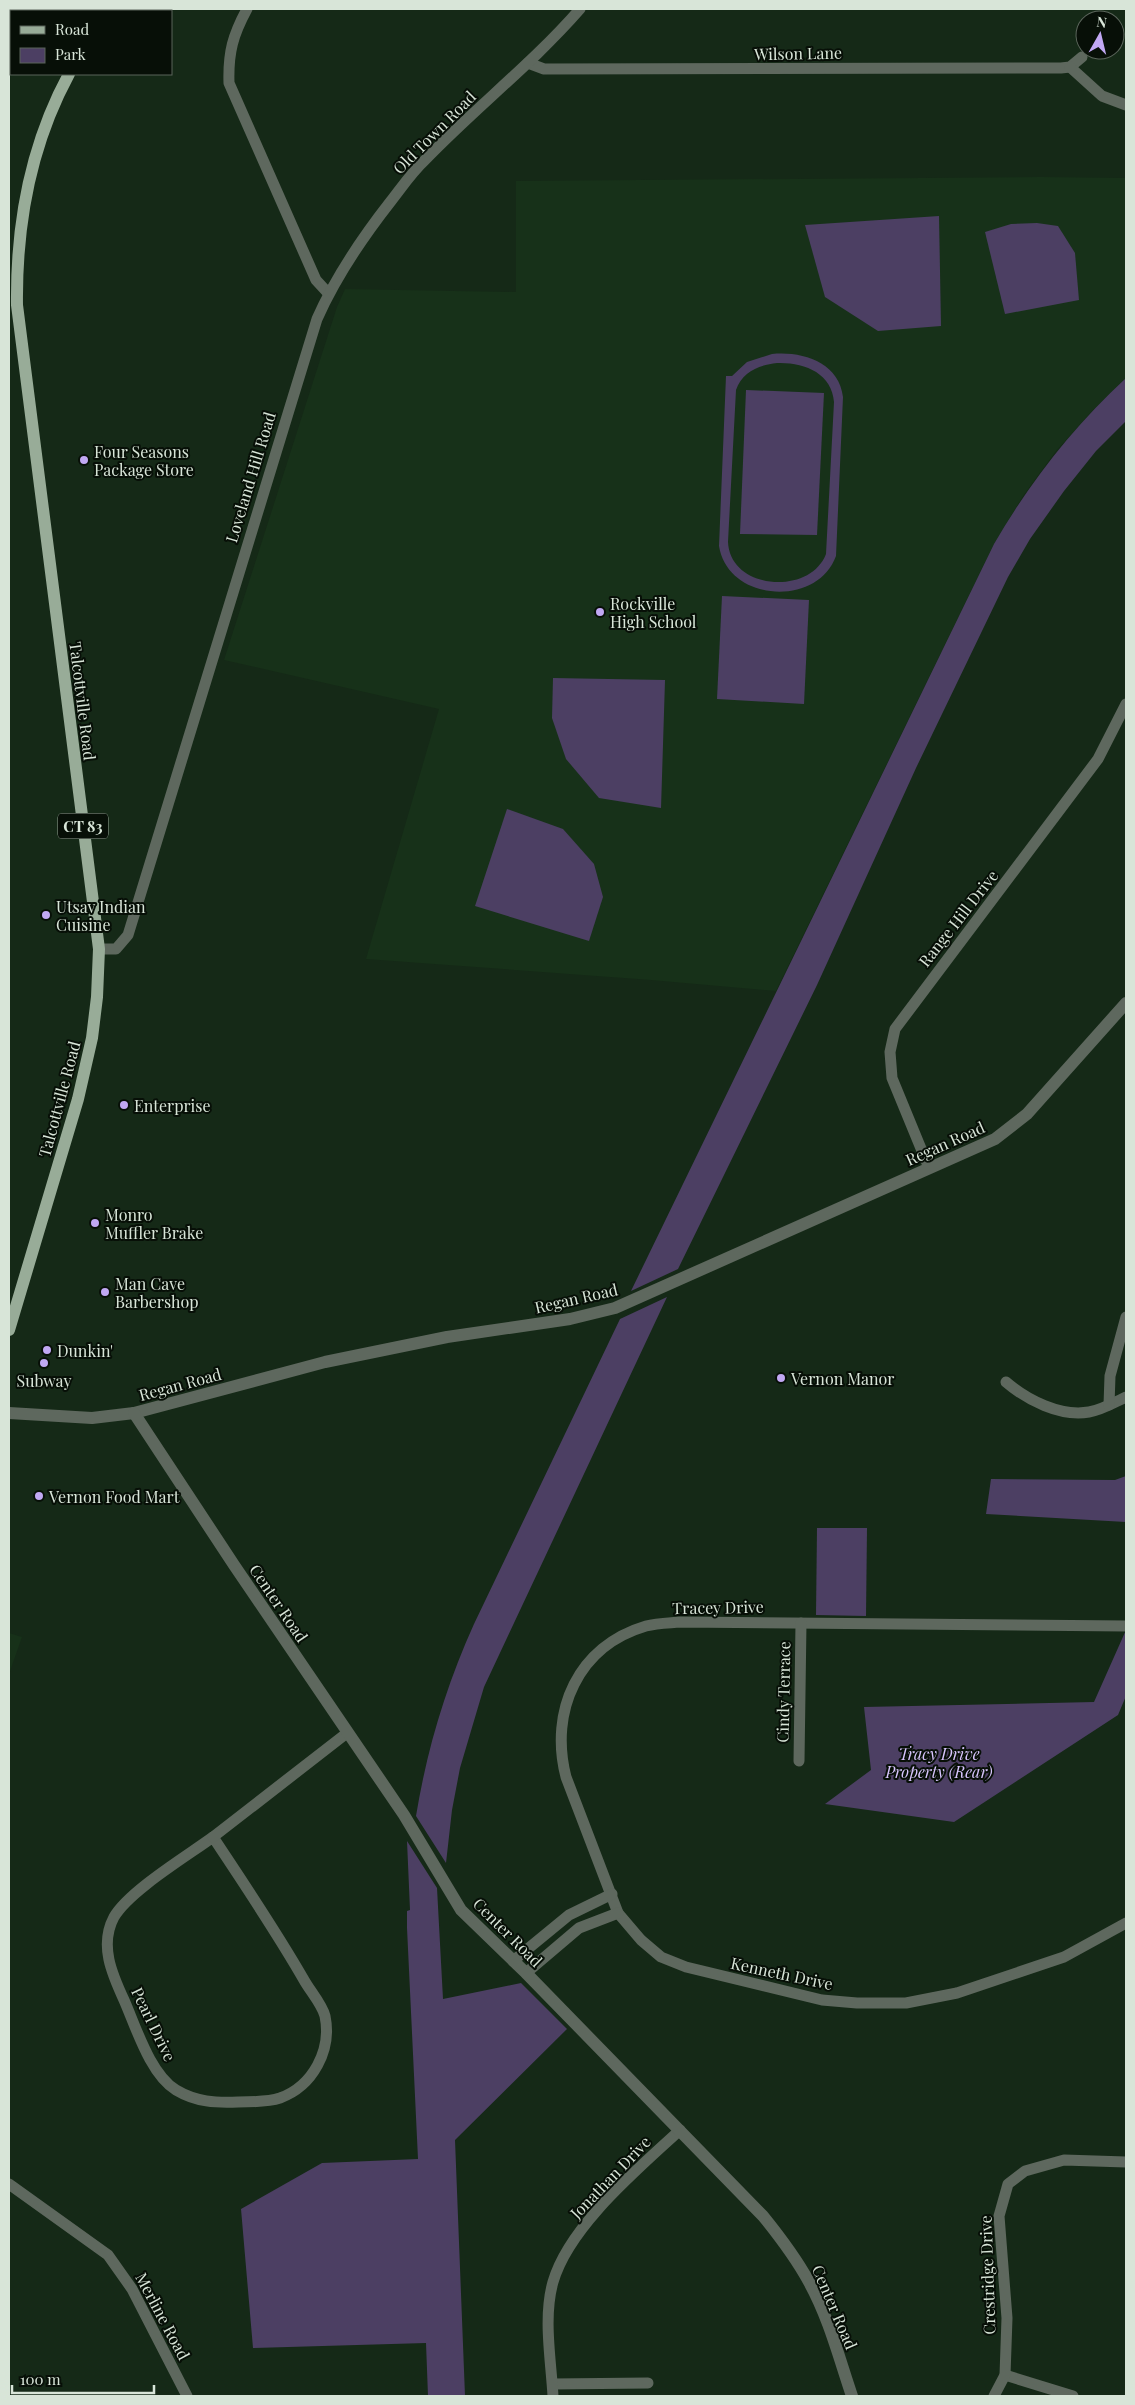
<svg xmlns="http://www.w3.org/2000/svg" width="1135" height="2405" viewBox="0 0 1135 2405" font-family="'Playfair Display',serif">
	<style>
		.built { fill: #173119 }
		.green { fill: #4c3f63; fill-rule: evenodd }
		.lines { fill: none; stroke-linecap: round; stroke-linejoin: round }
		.minor { stroke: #5e685e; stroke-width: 11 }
		.tertiary { stroke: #5e685e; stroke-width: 12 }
		.primary { stroke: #98ac98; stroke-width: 12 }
		.poi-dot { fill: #c1a8f3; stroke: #070f07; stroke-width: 2 }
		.labels { text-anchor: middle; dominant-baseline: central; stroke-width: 4; stroke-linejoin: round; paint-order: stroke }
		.shield { fill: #070f07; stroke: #99a599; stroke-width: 1 }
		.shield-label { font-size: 15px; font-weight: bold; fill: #d8e5d8 }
		.street-label { font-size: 16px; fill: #d8e5d8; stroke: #070f07 }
		.poi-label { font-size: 16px; fill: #d8e5d8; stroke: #070f07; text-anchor: start }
		.park-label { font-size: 16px; font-style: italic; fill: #d8c5fe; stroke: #070f07 }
	</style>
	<rect width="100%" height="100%" fill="#152917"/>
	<g class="built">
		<path d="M1041 177 1126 178V378L1094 409 1056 451 1023 496 994 544 776 991 651 980 366 959 439 709 224 660 337 307 345 289 516 292V181Z"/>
		<path d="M9 1633 22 1637 9 1674Z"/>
	</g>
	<g class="green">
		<path d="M939 216 941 326 878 331 825 297 805 225Z"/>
		<path d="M1037 223 1058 226 1075 253 1079 300 1005 314 985 232 1011 224Z"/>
		<path d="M772 354C802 351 839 362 843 397L836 556C817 608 728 602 719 546L726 376H732L747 362ZM777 363C804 362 832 373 834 402L826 554C810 596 730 590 728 542L736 390C742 372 759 365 777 363Z"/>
		<path d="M1126 378V421L1096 451 1064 491 1030 539 1008 577 916 768 817 985 678 1269 631 1291 994 544C1030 482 1073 427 1126 378Z"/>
		<path d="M746 390 824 393 817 535 740 534Z"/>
		<path d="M722 596 809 600 804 704 717 699Z"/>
		<path d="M553 678 665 680 661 808 599 798 566 759 552 718Z"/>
		<path d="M507 809 563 829 594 864 603 897 589 941 475 906Z"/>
		<path d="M667 1297 484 1687 460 1768 452 1810 446 1863 416 1816C427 1749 446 1686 474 1624L620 1319Z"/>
		<path d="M1126 1476V1522L986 1514 991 1479 1115 1480Z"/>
		<path d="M817 1528H867L866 1616 816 1615Z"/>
		<path d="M1126 1630V1696L1118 1715 954 1822 825 1804 871 1770 864 1707 1094 1702Z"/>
		<path d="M407 1841 437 1888 443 1999 521 1983 567 2029 455 2140 465 2396H428L426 2343 253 2348 241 2209 322 2163 418 2159 407 1928V1911L410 1910Z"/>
	</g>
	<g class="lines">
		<g class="minor">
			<path d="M247 9C233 35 228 52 229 83L316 280 328 293"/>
			<path d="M528 63 544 69 1061 68 1070 67 1082 57"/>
			<path d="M1070 67 1102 96 1126 105"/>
			<path d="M99 949H116L128 935 317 319C336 276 362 238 391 201 402 187 412 172 425 160 475 108 533 63 580 9"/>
			<path d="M929 1168 892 1078 890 1052 895 1029 1098 759 1126 704"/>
			<path d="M1006 1382C1027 1400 1060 1417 1089 1412 1102 1410 1115 1402 1126 1397"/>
			<path d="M1109 1405 1110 1376 1126 1317"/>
			<path d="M1126 1626 680 1622C669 1623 657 1623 646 1626 578 1646 549 1711 566 1777L618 1913 641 1940 661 1957 686 1967 822 2000 857 2003H906L957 1993 1064 1957 1126 1923"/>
			<path d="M799 1761 801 1623"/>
			<path d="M213 1837C244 1884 276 1931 304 1980 310 1991 322 2004 325 2016 332 2050 313 2086 280 2098 268 2102 251 2102 238 2102 216 2103 196 2102 176 2090 150 2074 136 2027 124 2000 112 1974 99 1945 114 1917 129 1891 187 1856 213 1837Z"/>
			<path d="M213 1837 347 1733"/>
			<path d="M513 1961 569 1915 612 1894"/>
			<path d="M526 1973 579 1928 618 1913"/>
			<path d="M9 2184 108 2255 132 2289 187 2396"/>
			<path d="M1005 2375 1073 2396"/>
			<path d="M553 2384 648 2383"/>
			<path d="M553 2396C551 2360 543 2317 553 2282 569 2226 638 2169 680 2130"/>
			<path d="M994 2396 1005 2375 1007 2318 999 2216 1008 2184 1025 2171 1064 2160 1126 2162"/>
		</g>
		<g class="tertiary">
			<path d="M9 1413 92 1418 134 1413 325 1362 447 1337 570 1319 615 1308 995 1139 1027 1114 1126 1003"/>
			<path d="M134 1413 234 1565 404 1815 461 1910 526 1973 763 2216C780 2237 796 2258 809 2282 829 2318 839 2358 852 2396"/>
		</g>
		<g class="primary">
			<path d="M110 11 112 9"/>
			<path d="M9 1330 78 1099 92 1038 97 997 99 949 17 305C16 224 30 146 69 74"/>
		</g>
	</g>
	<g class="poi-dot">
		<circle cx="84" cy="460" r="5"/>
		<circle cx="600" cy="612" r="5"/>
		<circle cx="46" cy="915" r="5"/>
		<circle cx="124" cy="1105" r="5"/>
		<circle cx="95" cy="1223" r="5"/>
		<circle cx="105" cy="1292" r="5"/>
		<circle cx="47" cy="1350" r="5"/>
		<circle cx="44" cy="1363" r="5"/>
		<circle cx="781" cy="1378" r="5"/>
		<circle cx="39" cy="1496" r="5"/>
	</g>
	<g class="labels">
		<rect class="shield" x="58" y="813.5" width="50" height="25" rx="4"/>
		<g class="shield-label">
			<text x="83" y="826">CT 83</text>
		</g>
		<g class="street-label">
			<text transform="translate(798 53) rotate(-1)">Wilson Lane</text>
			<text transform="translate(434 132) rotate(-45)">Old Town Road</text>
			<text transform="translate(250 477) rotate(-73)">Loveland Hill Road</text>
			<text transform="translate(83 701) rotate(83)">Talcottville Road</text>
			<text transform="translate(958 918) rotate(-52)">Range Hill Drive</text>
			<text transform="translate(59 1099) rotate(-75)">Talcottville Road</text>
			<text transform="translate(945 1143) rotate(-24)">Regan Road</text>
			<text transform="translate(576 1298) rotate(-13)">Regan Road</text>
			<text transform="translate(180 1384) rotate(-15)">Regan Road</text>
			<text transform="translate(279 1603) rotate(56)">Center Road</text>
			<text transform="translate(718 1607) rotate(-1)">Tracey Drive</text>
			<text transform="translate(783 1692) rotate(-89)">Cindy Terrace</text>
			<text transform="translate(508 1932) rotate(45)">Center Road</text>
			<text transform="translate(782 1973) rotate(12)">Kenneth Drive</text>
			<text transform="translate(154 2024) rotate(64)">Pearl Drive</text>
			<text transform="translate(610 2177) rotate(-46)">Jonathan Drive</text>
			<text transform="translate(987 2275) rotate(-92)">Crestridge Drive</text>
			<text transform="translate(835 2307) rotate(67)">Center Road</text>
			<text transform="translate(163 2316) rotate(62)">Merline Road</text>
		</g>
		<g class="poi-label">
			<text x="94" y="451">Four Seasons<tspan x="94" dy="18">Package Store</tspan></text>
			<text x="610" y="603">Rockville<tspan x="610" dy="18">High School</tspan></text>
			<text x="56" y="906">Utsav Indian<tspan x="56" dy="18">Cuisine</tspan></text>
			<text x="134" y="1105">Enterprise</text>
			<text x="105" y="1214">Monro<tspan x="105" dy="18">Muffler Brake</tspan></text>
			<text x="115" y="1283">Man Cave<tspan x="115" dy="18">Barbershop</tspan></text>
			<text x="57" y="1350">Dunkin'</text>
			<text x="791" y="1378">Vernon Manor</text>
			<text x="44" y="1380" text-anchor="middle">Subway</text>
			<text x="49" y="1496">Vernon Food Mart</text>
		</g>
		<g class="park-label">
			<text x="939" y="1753">Tracy Drive<tspan x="939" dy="18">Property (Rear)</tspan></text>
		</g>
	</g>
	<rect width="1135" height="2405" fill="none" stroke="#d8e5d8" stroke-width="20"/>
	<rect x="10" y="10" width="162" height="65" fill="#070f07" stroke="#5b655b"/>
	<rect x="20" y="26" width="25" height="8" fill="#98ac98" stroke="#5b655b"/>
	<text x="55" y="35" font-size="15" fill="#d8e5d8">Road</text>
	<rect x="20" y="48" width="25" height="15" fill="#4c3f63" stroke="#5b655b"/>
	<text x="55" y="60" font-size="15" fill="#d8e5d8">Park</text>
	<g transform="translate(1100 35) rotate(8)"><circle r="24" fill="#070f07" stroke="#5b655b"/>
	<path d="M0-4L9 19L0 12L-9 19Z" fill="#c1a8f3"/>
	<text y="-8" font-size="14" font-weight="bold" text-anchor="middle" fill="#d8e5d8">N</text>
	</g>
	<path d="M12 2385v8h142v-8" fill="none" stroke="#d8e5d8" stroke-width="2.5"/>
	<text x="20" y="2385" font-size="15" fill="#d8e5d8" stroke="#070f07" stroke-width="4" paint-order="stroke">100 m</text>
</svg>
